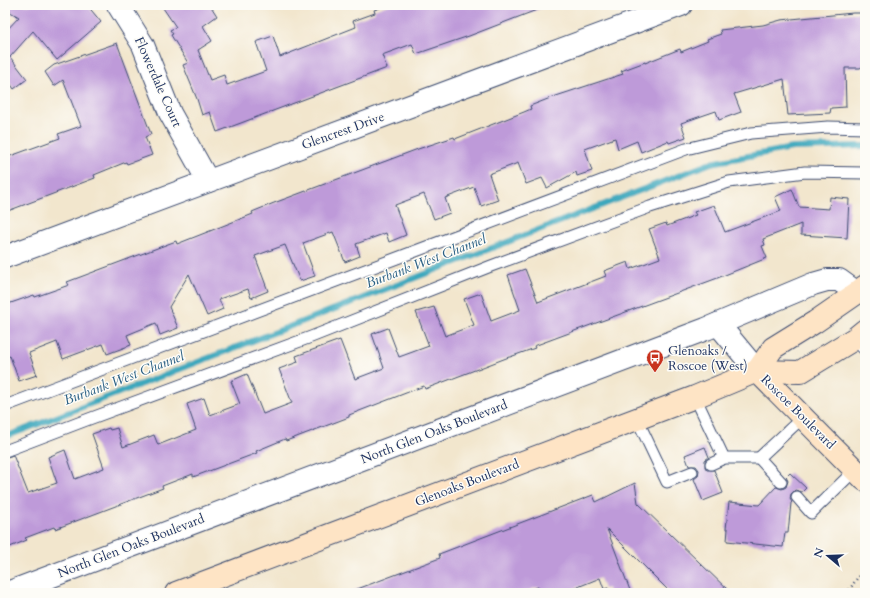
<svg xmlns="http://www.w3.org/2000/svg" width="870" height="598" viewBox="0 0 870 598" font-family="Cardo,serif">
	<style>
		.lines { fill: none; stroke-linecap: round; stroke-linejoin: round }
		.stream { stroke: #3da8bd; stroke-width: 6 }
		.building { fill: #be9ad9 }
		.lane-casing { stroke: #3b4a6f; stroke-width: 13 }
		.street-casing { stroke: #3b4a6f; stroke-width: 24 }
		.secondary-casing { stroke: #3b4a6f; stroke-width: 24 }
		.path { stroke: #3b4a6f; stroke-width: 2.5; stroke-dasharray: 1 3; stroke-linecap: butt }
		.lane { stroke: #fff; stroke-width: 11 }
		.street { stroke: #fff; stroke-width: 22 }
		.secondary { stroke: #fee4c5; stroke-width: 22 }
		.labels { text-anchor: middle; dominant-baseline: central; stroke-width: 3; stroke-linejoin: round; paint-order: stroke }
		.street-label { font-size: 13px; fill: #1b2f5e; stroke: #fdfcf7 }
		.poi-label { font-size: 13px; fill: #1b2f5e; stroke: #fdfcf7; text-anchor: start }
		.water-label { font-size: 14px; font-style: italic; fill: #295f84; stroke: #fdfcf7 }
	</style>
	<rect width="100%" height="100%" fill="#fdfcf7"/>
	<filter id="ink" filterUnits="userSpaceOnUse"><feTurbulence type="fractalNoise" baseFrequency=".025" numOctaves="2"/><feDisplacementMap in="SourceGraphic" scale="8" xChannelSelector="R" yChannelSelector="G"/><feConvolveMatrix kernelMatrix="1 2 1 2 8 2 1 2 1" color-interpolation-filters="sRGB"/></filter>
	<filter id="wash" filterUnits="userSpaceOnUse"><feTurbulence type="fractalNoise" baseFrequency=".012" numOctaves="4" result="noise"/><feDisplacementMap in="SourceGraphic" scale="16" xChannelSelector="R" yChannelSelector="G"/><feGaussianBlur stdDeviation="0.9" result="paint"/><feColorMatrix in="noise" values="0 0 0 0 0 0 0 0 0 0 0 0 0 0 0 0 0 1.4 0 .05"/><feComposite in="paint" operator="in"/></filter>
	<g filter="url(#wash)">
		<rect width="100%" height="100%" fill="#f2e6cd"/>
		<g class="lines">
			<path class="stream" d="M5 437 711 163 792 148 865 146"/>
		</g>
		<g id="blocks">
			<g class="building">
				<path d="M5 5H87L101 22 57 60 33 31 10 57 27 79 14 89 5 76V32L19 17 5 9Z"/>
				<path d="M161 5H210L217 16 203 26 212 41 198 50 210 80 224 75 227 85 266 71 256 42 273 36 280 57 356 27 353 21 375 13 374 10 388 5H547V6L469 36 416 54 412 44 382 55 387 68 217 132 210 112 202 115 197 99 183 65 188 63 171 35 173 34 170 30 176 27Z"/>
				<path d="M853 13H865V65L860 68H845L846 107 831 108 830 113 788 115 784 79 734 94 741 112 719 120 716 111 681 123 686 137 669 143 668 141 641 152 637 141 618 149 615 138 585 149 592 171 577 176 576 172 547 188 542 178 526 184 518 163 489 174 498 200 481 206 474 187 445 198 450 213 434 219 424 194 395 205 406 235 389 242 386 233 356 244 360 256 345 262 333 232 303 243 315 276 300 281 285 245 255 256 268 291 251 298 248 289 219 299 223 309 207 316 189 274 169 307 178 328 160 335 156 323 127 335 131 345 107 354 103 344 63 359 57 342 29 353 37 375 19 381 10 356 5 358V305L34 295 35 297 69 285 67 282 176 241 177 244 253 214 252 212 274 203 418 149 454 137 455 139 524 112 531 109 530 106 553 97 623 74 621 71 645 62V63L680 49 681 52 708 41 707 39 721 34 720 30 763 25 781 20Z"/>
				<path d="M117 43 151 134 145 137 152 155 127 164 126 162 94 175 95 178 5 212V158L60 138 58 134 81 126 63 80 54 86 45 72 54 65Z"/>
				<path d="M792 189 799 207 829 209 830 197 849 199 847 238 801 235V224L763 239 765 245 762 246 767 258 715 279 534 346 535 348 510 357H509L425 389 424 386 349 415V417L286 441 285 439 256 451 257 453 193 477V474L162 486 163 488 55 529 54 527 25 538 27 540 5 549V458L13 455 28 493 57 483 48 457 65 450 75 479 104 468 92 434 109 428 110 430 117 428 123 447 154 435 158 445 196 430 187 404 204 398 210 415 240 404 231 381 247 374 263 414 292 403 279 369 298 362 296 356 340 340 355 379 384 368 372 334 388 328 399 357 429 346 416 312 434 307 445 336 474 325 464 299 481 293 491 321 520 310 508 275 525 269 538 302 606 276 604 271 628 262 630 269 660 258 649 229 666 223 667 226 696 215 694 212 714 205 725 232 781 211 775 197Z"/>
				<path d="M705 447 709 457 705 460V467L707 470H714L723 493 703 501 694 479 698 476 699 470 696 466H689L685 455Z"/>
				<path d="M790 473 806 488 802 492 795 490 791 494 790 499 792 502 791 503 788 533H785L783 547 727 541 728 529H726L729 502 759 505 776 487 782 489 786 487 788 481 786 477Z"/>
				<path d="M635 483 638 503 731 593H671L607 529 631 593H609L608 588 604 589 600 578 563 593H541L538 587 522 593H353L352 591 440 558 439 554 593 495 596 502Z"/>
			</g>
		</g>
	</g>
	<g filter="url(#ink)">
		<use href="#blocks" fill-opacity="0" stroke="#3b4a6f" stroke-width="1"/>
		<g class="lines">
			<g class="lane-casing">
				<g id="lane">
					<path d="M854 339 865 350"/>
					<path d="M695 397 724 458H759"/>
					<path d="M5 406 686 149 751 133 828 127 865 128"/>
					<path d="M637 419 667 482 692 472"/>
					<path d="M5 451 89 419 311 337 491 266 650 207 729 182 805 172 865 173"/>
					<path d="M711 464 724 458"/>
					<path d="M781 482 759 458 803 417"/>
					<path d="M797 497 811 513 855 470"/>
				</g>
			</g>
			<g class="street-casing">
				<g id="street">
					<path d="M118 5 143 45 170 113 208 181"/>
					<path d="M5 257 681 5"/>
					<path d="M718 324 757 371"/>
					<path d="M7 593 706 329 813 284 827 280H839L857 293"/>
				</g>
			</g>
			<g class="secondary-casing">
				<g id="secondary">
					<path d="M757 371 865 480"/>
					<path d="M757 371 773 348 815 322 857 293 865 286"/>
					<path d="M176 593 695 397 757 371 800 372 854 339 865 330"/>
				</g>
			</g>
			<path class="path" d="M847 593 865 567"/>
			<use href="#lane" class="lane"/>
			<use href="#street" class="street"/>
			<use href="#secondary" class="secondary"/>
		</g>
	</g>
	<defs>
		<g id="bus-pin" transform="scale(0.9)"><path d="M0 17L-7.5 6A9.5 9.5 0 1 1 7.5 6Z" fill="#c8321e" stroke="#fdfcf7"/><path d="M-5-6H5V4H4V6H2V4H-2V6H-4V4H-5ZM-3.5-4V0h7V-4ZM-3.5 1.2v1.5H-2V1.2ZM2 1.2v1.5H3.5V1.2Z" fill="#fff"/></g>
	</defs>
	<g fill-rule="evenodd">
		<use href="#bus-pin" x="655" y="358"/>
	</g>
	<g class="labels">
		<g class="street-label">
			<text transform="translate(158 82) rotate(66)">Flowerdale Court</text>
			<text transform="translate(343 131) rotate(-20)">Glencrest Drive</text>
			<text transform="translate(798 412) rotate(45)">Roscoe Boulevard</text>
			<text transform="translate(434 432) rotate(-21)">North Glen Oaks Boulevard</text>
			<text transform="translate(467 483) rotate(-21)">Glenoaks Boulevard</text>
			<text transform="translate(131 546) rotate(-21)">North Glen Oaks Boulevard</text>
		</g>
		<g class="poi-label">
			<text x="668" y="351">Glenoaks /<tspan x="668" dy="15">Roscoe (West)</tspan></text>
		</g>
		<g class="water-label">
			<text transform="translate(426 261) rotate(-21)">Burbank West Channel</text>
			<text transform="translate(124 378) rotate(-21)">Burbank West Channel</text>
		</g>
	</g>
	<rect width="870" height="598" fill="none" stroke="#fdfcf7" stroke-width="20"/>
	<g transform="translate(828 556) rotate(289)" stroke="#fdfcf7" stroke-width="3" paint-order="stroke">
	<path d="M0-3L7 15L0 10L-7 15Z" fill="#1b2f5e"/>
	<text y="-6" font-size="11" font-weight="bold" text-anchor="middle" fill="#1b2f5e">N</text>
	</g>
</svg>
